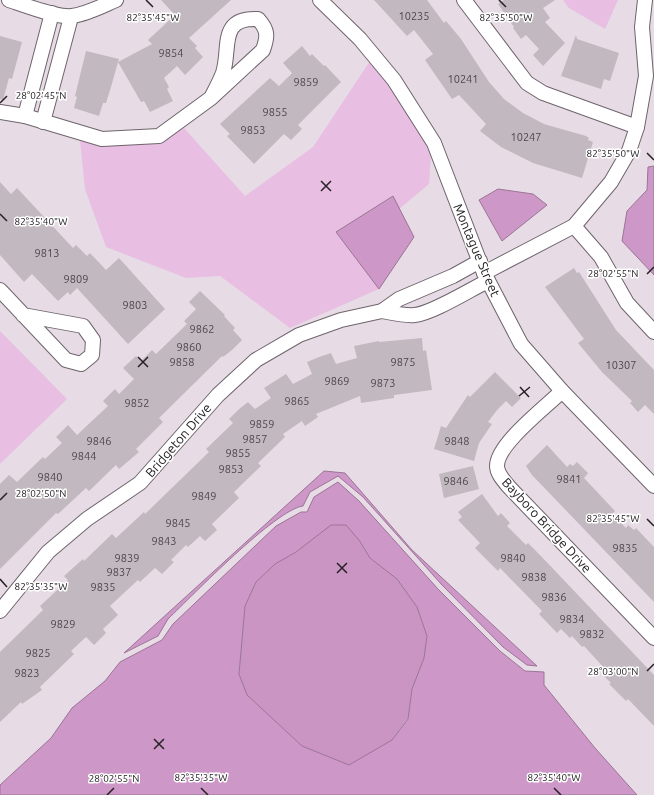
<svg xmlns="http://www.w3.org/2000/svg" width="654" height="795" viewBox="0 0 654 795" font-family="Ubuntu,sans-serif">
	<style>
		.green { fill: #e8bee2 }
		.forest { fill: #ca94c3 }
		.water { fill: #cd97c7; stroke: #9b7496; fill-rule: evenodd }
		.building { fill: #c2b8c0 }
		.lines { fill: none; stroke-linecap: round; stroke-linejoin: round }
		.minor-casing { stroke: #6e646c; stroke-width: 16 }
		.minor { stroke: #fff; stroke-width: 14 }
		.ticks { fill: none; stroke: #252124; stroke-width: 1.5 }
		.labels { text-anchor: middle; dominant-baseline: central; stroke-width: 3; stroke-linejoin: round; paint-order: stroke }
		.number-label { font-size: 11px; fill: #4c474b }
		.street-label { font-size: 13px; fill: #252124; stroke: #fff }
		.ticks-label { font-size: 10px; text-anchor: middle; fill: #252124; stroke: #fff; stroke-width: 3; stroke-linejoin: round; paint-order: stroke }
	</style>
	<rect width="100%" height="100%" fill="#e7dce5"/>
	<g class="green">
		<path d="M563 0H618L605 29 569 8Z"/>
		<path d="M370 61 389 84 428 145 431 154 429 184 399 209 392 196 336 232 379 289 290 328 220 276 186 278 106 247 85 189 80 140 101 146 160 143 184 128 245 196 313 147Z"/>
		<path d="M0 331 67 399 0 464Z"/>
	</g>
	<path class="forest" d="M331 524 346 525 359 540 370 558 397 579 417 607 427 636 424 658 412 689 408 718 392 740 349 765 302 746 247 695 239 674 245 606 256 582 275 564 296 552Z"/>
	<g class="water">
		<path d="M654 166V275L622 241 627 211 647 190 648 167Z"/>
		<path d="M498 189 533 194 547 205 502 241 479 200Z"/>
		<path d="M393 196 414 237 379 289 336 232Z"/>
		<path d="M324 471 345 473 412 550 537 666 527 665 503 647 442 585 363 497 338 476 310 492 303 506C275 510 193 595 168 619L158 636 124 653Z"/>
		<path d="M338 482 359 501 438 589 500 651 525 671 544 672V685L595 748 637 795H0V785L51 738 72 708 105 681 120 662 162 640 173 624 276 526 301 512H307L314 497ZM331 525H346L359 540 370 558 397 579 417 607 427 636 424 658 412 689 408 719 392 740 349 765 302 746 247 695 239 674 245 606 256 582 275 564 296 552Z"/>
	</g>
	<g class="building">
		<path d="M161 0H231L189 38 197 46 195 48 203 57 185 75 177 66 164 78 169 87 167 89 173 101 150 112 144 101 141 102 118 62 111 87 106 103H103L99 116 74 108 77 97 75 96 86 51 119 59 118 62 152 44 148 40 175 15Z"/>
		<path d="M374 0H427L444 23 446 21 461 39 489 82 504 99 523 113 544 124 586 136 589 138 588 140 593 142 582 178 533 163 501 147 480 131 486 124 459 95 452 99 425 60 433 54 414 30 407 36Z"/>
		<path d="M504 0H555L543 8 550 18 545 22 565 43 543 66 533 55 539 49 526 35 521 39 513 28 514 27 498 4Z"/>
		<path d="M576 35 577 39 619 53 610 81 604 79 601 89 561 76Z"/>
		<path d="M0 36 22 42 12 79 9 78 3 100 0 99Z"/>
		<path d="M302 46 310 56 312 54 324 66 325 65 341 82 298 125 302 129 291 140 284 134 254 164 227 136 230 134 220 124 270 78 279 86 292 73 283 63Z"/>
		<path d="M0 182 11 194 17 188 73 248 76 245 87 256 90 253 106 270 119 258 165 309 128 344 77 288 70 295 68 292 58 301 32 274 24 282 0 255Z"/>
		<path d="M574 268 577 273 579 272 616 330 654 370V414L645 405 638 412 630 403 632 401 602 372 578 343 584 339 545 287Z"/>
		<path d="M200 291 225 315 224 316 235 328 233 330 242 340 232 350 223 357 222 356 159 418 163 422 136 449 139 452 119 469 116 465 89 491 86 488 58 514 56 513 0 569V484L9 475 17 482 43 457 45 459 62 443 56 437 68 425 77 435 108 406 103 401 115 389 119 394 134 379 123 368 136 356 141 361 152 350 156 354 187 324 184 321 196 309 189 302Z"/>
		<path d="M422 338 423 351 426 350 432 390 394 395V398L361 403 360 396 316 414 318 417 305 426 302 421 283 434 285 437 258 463 261 466 234 492 239 498 212 524 217 530 205 541 200 536 188 547 186 545 171 560 174 562 162 574 155 568 140 582 138 580 110 606 118 615 103 629 106 633 94 645 86 637 71 651 74 654 40 687 42 690 22 704 21 702 0 722V652L43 610 40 606 68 580 64 576 83 559 84 561 112 534 116 538 144 512 145 514 209 452 206 449 233 423 229 419 238 410 248 402 255 409 271 398 264 388 286 374 293 384 312 374 307 362 319 357 331 353 336 364 357 358 354 346 379 341V342Z"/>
		<path d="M495 372 521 398 512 407 506 401 497 410 488 422 492 424 479 443 474 461 434 449 441 426 446 428 468 395 470 397Z"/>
		<path d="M547 445 567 467 570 464 573 466 577 462 588 473 584 478 615 511 612 514 626 528 628 525 634 530 636 528 654 547V602L532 475 526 466Z"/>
		<path d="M473 466 479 489 444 498 439 474Z"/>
		<path d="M482 494 498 516 501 513 510 523 507 526 526 545 528 543 540 555 654 675V726L628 699 626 701 609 684 611 683 602 674 606 670 584 646 582 647 572 636 570 638 561 629 557 633 539 614 542 611 500 568 498 571 475 548 480 543 458 520 462 517 458 512Z"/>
	</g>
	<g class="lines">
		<g class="minor-casing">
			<g id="minor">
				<path d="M9 0C24 5 58 18 72 16 87 14 102 6 116 0"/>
				<path d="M320 0 360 39 394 80 434 143 484 273 521 344 562 391 654 486"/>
				<path d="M464 0 527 83 543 93 637 127"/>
				<path d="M0 112 25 116 102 139 159 136 211 98 263 50C268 36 268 30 258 19 218 17 231 48 223 73 220 81 215 90 211 98"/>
				<path d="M25 116 52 13"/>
				<path d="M43 122 71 17"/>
				<path d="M574 226 601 257 627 303 654 332"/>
				<path d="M484 273 574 226 611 182 629 151 637 127 646 76 642 27 645 0"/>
				<path d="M0 290 66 360 81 364 92 355 93 340 83 326 23 315"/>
				<path d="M382 311C393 313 404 316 415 315 433 313 471 289 488 281"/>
				<path d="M562 391C546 407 497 444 497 466 497 474 505 482 509 487L654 638"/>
				<path d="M0 611 48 552 87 519 140 483 218 395 256 360 299 335 341 320 382 311 399 299 453 276 480 261"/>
			</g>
		</g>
		<use href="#minor" class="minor"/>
	</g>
	<path class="ticks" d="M146 0 153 7M499 0 506 7M0 103 7 96M647 153 654 160M321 181 331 191M321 191 331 181M0 214 7 221M647 274 654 267M138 357 148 367M138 367 148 357M520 387 529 397M519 396 530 387M0 500 7 493M647 519 654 526M337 563 347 573M337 573 347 563M0 579 7 587M647 671 654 664M154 739 164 749M154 749 164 739M201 788 208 795M554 788 561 795M107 795 114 788"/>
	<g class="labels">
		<g class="number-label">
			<text x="414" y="16">10235</text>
			<text x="171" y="53">9854</text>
			<text x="463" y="79">10241</text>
			<text x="306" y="82">9859</text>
			<text x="275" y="112">9855</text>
			<text x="253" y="130">9853</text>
			<text x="526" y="137">10247</text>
			<text x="47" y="253">9813</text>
			<text x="76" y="279">9809</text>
			<text x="135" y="305">9803</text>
			<text x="202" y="329">9862</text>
			<text x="189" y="347">9860</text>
			<text x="182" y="362">9858</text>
			<text x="403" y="362">9875</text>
			<text x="621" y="365">10307</text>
			<text x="337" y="381">9869</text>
			<text x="383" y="383">9873</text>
			<text x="297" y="401">9865</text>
			<text x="137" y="403">9852</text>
			<text x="262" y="424">9859</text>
			<text x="255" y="439">9857</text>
			<text x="99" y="441">9846</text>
			<text x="457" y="441">9848</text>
			<text x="238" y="453">9855</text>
			<text x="84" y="456">9844</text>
			<text x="231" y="469">9853</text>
			<text x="50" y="477">9840</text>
			<text x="569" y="479">9841</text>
			<text x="456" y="481">9846</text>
			<text x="204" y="496">9849</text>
			<text x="178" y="523">9845</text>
			<text x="164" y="541">9843</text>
			<text x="625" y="548">9835</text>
			<text x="127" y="558">9839</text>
			<text x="513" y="558">9840</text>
			<text x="119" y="572">9837</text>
			<text x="534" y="577">9838</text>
			<text x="103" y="587">9835</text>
			<text x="554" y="597">9836</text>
			<text x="572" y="619">9834</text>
			<text x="63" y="624">9829</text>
			<text x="592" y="634">9832</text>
			<text x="38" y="653">9825</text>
			<text x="27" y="673">9823</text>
		</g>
		<g class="street-label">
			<text transform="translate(477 250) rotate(67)">Montague Street</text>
			<text transform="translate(178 440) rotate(-49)">Bridgeton Drive</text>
			<text transform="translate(547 525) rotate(47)">Bayboro Bridge Drive</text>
		</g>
	</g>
	<g class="ticks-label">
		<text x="153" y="21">82°35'45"W</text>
		<text x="506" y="21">82°35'50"W</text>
		<text x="41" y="99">28°02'45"N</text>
		<text x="613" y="157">82°35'50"W</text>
		<text x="41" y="225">82°35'40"W</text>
		<text x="613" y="277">28°02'55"N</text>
		<text x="41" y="497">28°02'50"N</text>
		<text x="613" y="522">82°35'45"W</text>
		<text x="41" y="590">82°35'35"W</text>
		<text x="613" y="675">28°03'00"N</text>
		<text x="201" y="781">82°35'35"W</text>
		<text x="554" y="781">82°35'40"W</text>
		<text x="114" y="782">28°02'55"N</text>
	</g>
</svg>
